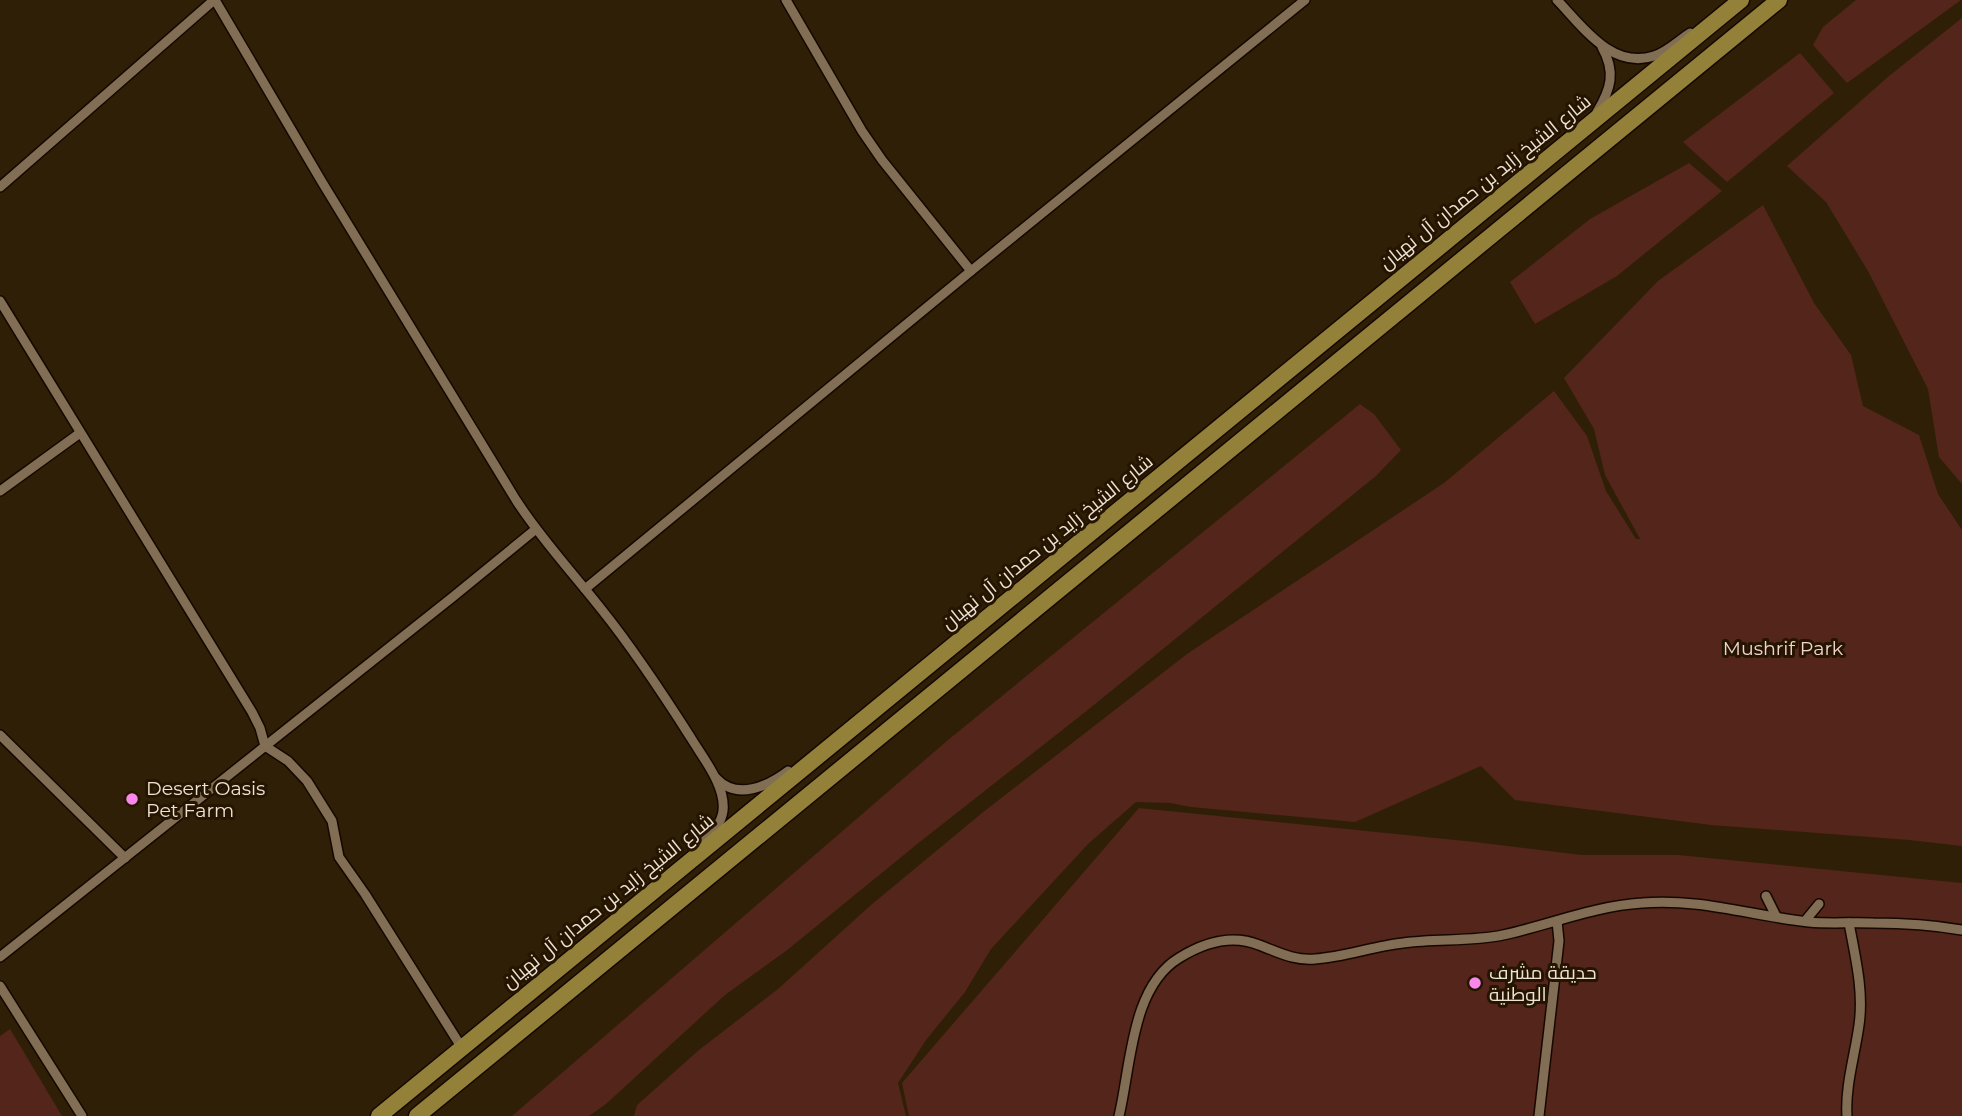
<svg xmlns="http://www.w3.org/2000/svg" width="1962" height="1116" viewBox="0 0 1962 1116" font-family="Montserrat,Cairo,sans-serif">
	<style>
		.green { fill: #54251a }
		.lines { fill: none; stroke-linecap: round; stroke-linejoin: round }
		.street-casing { stroke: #160800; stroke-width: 12 }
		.highway-casing { stroke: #160800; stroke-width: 19 }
		.street { stroke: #816e54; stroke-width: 9 }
		.highway { stroke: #93813a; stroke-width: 16 }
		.poi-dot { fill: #f888ea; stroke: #251500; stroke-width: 2.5 }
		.labels { text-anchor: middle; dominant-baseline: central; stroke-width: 6; stroke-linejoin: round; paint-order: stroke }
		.street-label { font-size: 19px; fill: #ede2d3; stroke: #251500 }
		.park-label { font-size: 19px; fill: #efd5ce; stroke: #251500 }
		.poi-label { font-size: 19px; fill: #ede2d3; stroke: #251500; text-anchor: start }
	</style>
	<rect width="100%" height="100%" fill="#2f1f06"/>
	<g class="green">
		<path d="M1856 0H1961L1847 83 1813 45 1823 27Z"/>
		<path d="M1962 18V484L1939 457 1928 389 1868 271 1826 202 1787 166 1889 76Z"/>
		<path d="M1800 53 1834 93 1727 182 1683 142Z"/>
		<path d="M1689 163 1722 191 1617 276 1535 324 1510 282 1590 219Z"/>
		<path d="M1763 205 1814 303 1851 355 1863 406 1919 435 1938 494 1962 530V846L1909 840 1711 825 1515 800 1481 766 1355 822 1191 807 1170 803 1136 802 1088 844 991 949 965 992 926 1040 898 1083 906 1116H634L637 1105 699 1050 778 989 871 905 982 813 1187 654 1444 483 1554 391 1587 436 1606 491 1636 539H1640L1605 475 1594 429 1564 378 1658 281Z"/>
		<path d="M1360 404 1374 414 1401 450 1376 476 1084 713 921 841 786 951 725 995 606 1104 589 1116H512L948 740Z"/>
		<path d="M1139 808 1475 842 1582 855H1678L1962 883V1116H909L902 1083Z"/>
		<path d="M10 1029 62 1116H0V1036Z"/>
	</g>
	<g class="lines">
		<g class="street-casing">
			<g id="street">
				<path d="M215 0 322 182 516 500C541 539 573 573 602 610 634 650 663 694 691 738 703 758 726 786 723 811 721 826 709 835 699 845"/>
				<path d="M786 0 862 131 882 160 971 271"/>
				<path d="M1557 0C1582 26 1612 70 1654 56 1667 52 1679 40 1690 33"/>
				<path d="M1597 112C1611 89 1616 72 1602 47"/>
				<path d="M0 187 214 0"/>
				<path d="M0 301 252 712 260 728 265 746 288 761 307 781 332 821 339 857 365 894 462 1048"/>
				<path d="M0 491 80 433"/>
				<path d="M585 589 971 271 1305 0"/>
				<path d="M0 735 125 858"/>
				<path d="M716 778C737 801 768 786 788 771"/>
				<path d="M1766 896 1776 916"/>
				<path d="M1805 921 1819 904"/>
				<path d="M0 957 454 596 536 529"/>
				<path d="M0 986 82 1116"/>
				<path d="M1119 1116C1131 1066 1131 987 1179 958 1203 943 1232 934 1259 945 1278 952 1294 961 1315 959 1345 957 1374 946 1403 943 1436 938 1470 942 1503 935 1549 925 1594 906 1642 903 1699 898 1753 916 1809 922 1830 924 1851 922 1873 923 1903 923 1933 925 1962 930"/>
				<path d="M1539 1116 1559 941 1557 921"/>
				<path d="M1847 1116C1845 1086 1855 1055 1859 1025 1864 991 1855 956 1849 923"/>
			</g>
		</g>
		<g class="highway-casing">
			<g id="highway">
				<path d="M379 1116 1741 0"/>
				<path d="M417 1116 1779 0"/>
			</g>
		</g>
		<use href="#street" class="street"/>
		<use href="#highway" class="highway"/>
	</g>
	<g class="poi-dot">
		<circle cx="132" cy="799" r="7"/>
		<circle cx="1475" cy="983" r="7"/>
	</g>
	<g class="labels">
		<g class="street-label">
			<text transform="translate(1485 182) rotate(-39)">شارع الشيخ زايد بن حمدان آل نهيان</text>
			<text transform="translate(1047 542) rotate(-39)">شارع الشيخ زايد بن حمدان آل نهيان</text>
			<text transform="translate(608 901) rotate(-39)">شارع الشيخ زايد بن حمدان آل نهيان</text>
		</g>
		<g class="park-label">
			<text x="1783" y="648">Mushrif Park</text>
		</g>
		<g class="poi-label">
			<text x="146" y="788">Desert Oasis<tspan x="146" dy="22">Pet Farm</tspan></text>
			<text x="1489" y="972">حديقة مشرف<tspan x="1489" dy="22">الوطنية</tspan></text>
		</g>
	</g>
</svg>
